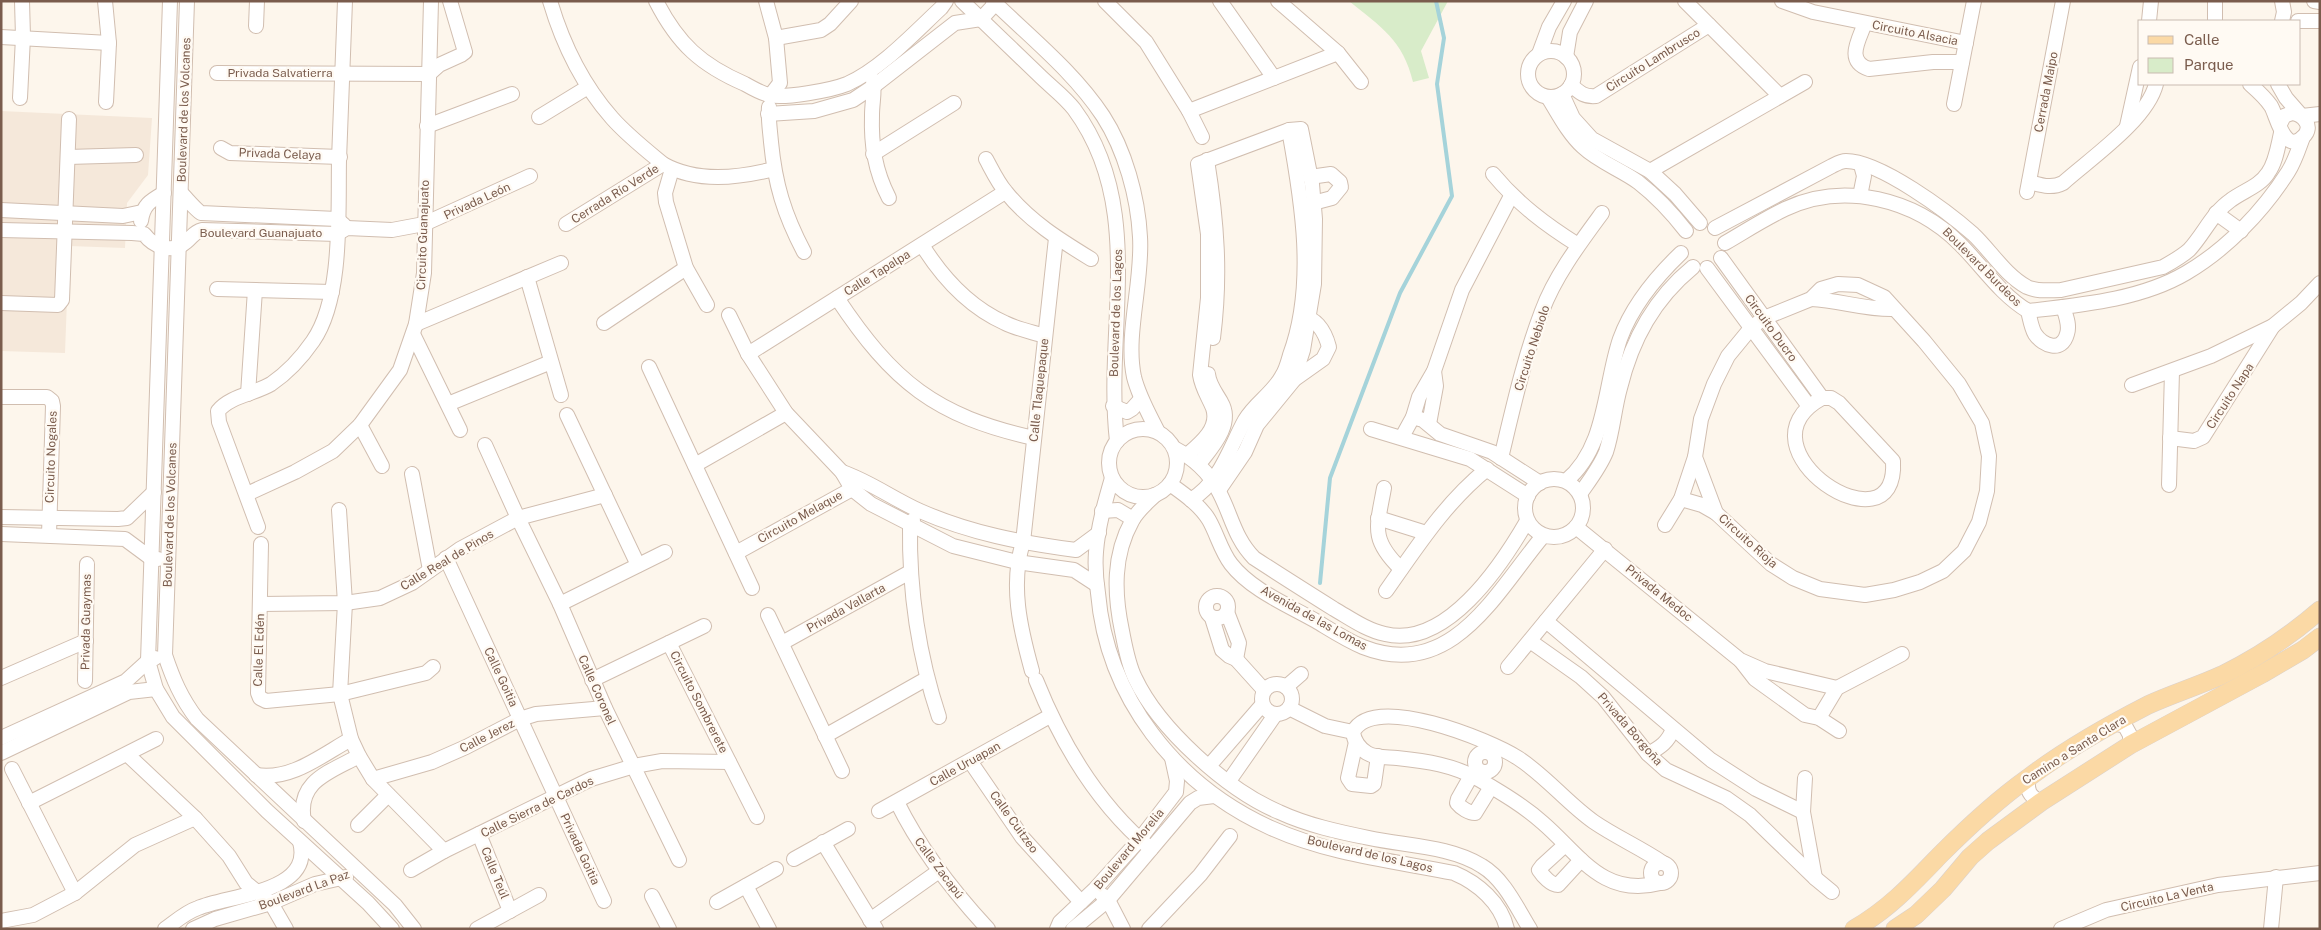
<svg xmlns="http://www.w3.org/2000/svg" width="2321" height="930" viewBox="0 0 2321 930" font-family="'Public Sans',sans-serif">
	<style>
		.residential { fill: #f5e8da }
		.green { fill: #d8ecc9 }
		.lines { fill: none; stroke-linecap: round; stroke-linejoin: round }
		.stream { stroke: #a5d3da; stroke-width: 4 }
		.minor-casing { stroke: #d1beb0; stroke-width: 16 }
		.major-casing { stroke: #dad1cd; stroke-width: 19 }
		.minor { stroke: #fff; stroke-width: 14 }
		.major { stroke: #fbd9a5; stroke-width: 18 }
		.labels { text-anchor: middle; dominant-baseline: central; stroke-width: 4.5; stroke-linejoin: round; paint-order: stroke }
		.street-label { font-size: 12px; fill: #7a5c4d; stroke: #fffaf3 }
	</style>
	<rect width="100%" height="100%" fill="#fdf6ec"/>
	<path class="residential" d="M1 111 152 118 148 175 127 203 125 248 69 246 65 353 1 351Z"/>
	<path class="green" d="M1349 1H1448L1421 51 1429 78 1413 82C1403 40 1381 27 1349 1Z"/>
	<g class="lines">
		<path class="stream" d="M1320 583 1330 478 1400 293 1452 196 1437 84 1444 38 1436 1"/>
		<g class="minor-casing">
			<g id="minor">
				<path d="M105 1 109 43 106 102"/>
				<path d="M170 1 148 661 156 689 173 717 267 811 368 903 392 929"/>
				<path d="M187 1 165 655C173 679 181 698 197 719L395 905 414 929"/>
				<path d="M550 1C563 45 582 84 612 118 627 135 646 150 663 164 697 183 738 178 774 169"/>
				<path d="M656 1C678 44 701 65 745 84 752 88 761 93 769 95 784 99 832 90 847 84 881 69 914 33 941 8L946 1"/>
				<path d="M766 1 776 38 780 83 770 96"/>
				<path d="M962 1C988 26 1013 50 1039 75 1050 86 1065 97 1074 109 1147 208 1104 329 1117 441"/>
				<path d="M993 1C1030 37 1074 72 1103 116 1125 150 1138 197 1140 237 1143 281 1125 335 1134 377 1139 397 1149 414 1158 432"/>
				<path d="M1105 1 1146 42 1189 111 1202 137"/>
				<path d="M1220 1 1274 78"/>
				<path d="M1278 1 1338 53 1361 82"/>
				<path d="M1685 1 1780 96"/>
				<path d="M1782 1 1813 12 1966 43"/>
				<path d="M2215 1V21"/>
				<path d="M2314 1 2320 2"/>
				<path d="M2149 21 2151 1"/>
				<path d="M2282 21 2284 12 2282 1"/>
				<path d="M2298 21H2320"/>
				<path d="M1865 23C1859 40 1845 61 1869 69L1933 62H1962"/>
				<path d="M256 26 257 1"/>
				<path d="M1 37 109 43"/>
				<path d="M776 38 821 30 830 24 851 1"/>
				<circle cx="1551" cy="74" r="23"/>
				<path d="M1539 54 1549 27 1564 1"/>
				<path d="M1566 57 1570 32 1586 1"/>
				<path d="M217 73 429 74 439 65 461 55 465 52 450 1"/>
				<path d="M873 80C875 91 872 103 872 115 871 145 875 171 889 198"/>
				<path d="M2250 84C2258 91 2265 97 2271 106 2277 116 2284 155 2303 137 2315 126 2302 114 2292 113L2284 116 2280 124"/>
				<path d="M2278 84 2286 98 2300 114"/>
				<path d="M1571 85C1580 93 1584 97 1596 96L1709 25"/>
				<path d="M1562 94 1573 118 1592 139 1650 171 1675 194 1700 223"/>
				<path d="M1548 97C1559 115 1568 133 1583 147 1599 162 1620 169 1638 182 1656 196 1672 213 1686 231"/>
				<path d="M20 98 23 37 22 1"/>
				<path d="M1954 104 1974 1"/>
				<path d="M769 107C768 118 770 130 771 142 775 184 784 214 804 252"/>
				<path d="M1189 111 1338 53"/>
				<path d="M768 114 814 111 853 100 874 86 955 23 981 19 995 4"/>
				<path d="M2302 116 2320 114"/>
				<path d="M539 117 588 87"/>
				<path d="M427 126 512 94"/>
				<path d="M2127 126 2140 67"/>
				<path d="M221 148 230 153 340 157"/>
				<path d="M873 154 954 103"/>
				<path d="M68 157 136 155"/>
				<path d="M986 159C992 170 998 183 1006 192 1029 221 1060 240 1091 259"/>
				<path d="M1207 160C1217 222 1221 276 1213 338"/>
				<path d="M672 169 665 193 666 202 686 268 707 305"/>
				<path d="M1650 171 1805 82"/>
				<path d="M1493 174C1518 204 1546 225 1578 245"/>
				<path d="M1310 177 1331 174 1340 182 1341 187 1332 198 1313 203"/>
				<path d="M2029 182C2041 185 2051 189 2063 183 2091 158 2147 120 2156 84"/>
				<path d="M2027 192 2063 1"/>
				<path d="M181 193C187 199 196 210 201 213L337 219 344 225"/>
				<path d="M1860 196 1864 176 1861 165"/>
				<path d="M1 210 123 216 142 212"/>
				<path d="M2216 213 2241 231"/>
				<path d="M141 221C143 205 150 201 164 193"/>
				<path d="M566 224 663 164"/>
				<path d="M1715 228 1832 166C1836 164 1841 161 1846 161 1880 161 1948 212 1973 234 1991 251 2005 275 2027 287 2038 292 2050 290 2061 290L2163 267C2172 262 2181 257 2189 250 2204 234 2212 213 2231 200 2243 191 2260 186 2268 173 2276 162 2278 146 2281 133"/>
				<path d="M1 230 132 233 144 234C154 247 172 254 186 242 193 236 194 232 202 230L337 234 347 228 392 230 424 224 530 176"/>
				<path d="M1725 243C1744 232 1764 219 1785 209 1844 181 1915 199 1960 244 1983 267 2000 294 2028 311 2080 305 2140 300 2186 273 2227 249 2263 211 2288 172 2295 161 2299 148 2303 137"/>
				<path d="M922 245C942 277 969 307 1005 323 1017 329 1032 332 1045 336"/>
				<path d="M1721 258 1822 398"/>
				<path d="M1707 268 1808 405"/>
				<path d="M527 277 561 395"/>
				<path d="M1838 284 1858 285 1884 297 1924 341 1959 384 1982 423 1989 456 1987 491 1979 522 1964 551 1943 571 1920 582 1894 590 1865 595 1820 589 1793 578 1771 564 1716 513 1695 457 1701 419 1714 384 1728 356 1751 328 1764 318 1811 299 1821 289Z"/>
				<path d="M217 289 332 292"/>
				<path d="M837 298C893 382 935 416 1034 438"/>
				<path d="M1811 299C1839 300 1866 310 1894 309"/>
				<path d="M1 303 58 305 62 300 69 119"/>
				<path d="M2028 311C2030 318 2031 327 2035 334 2043 346 2062 353 2067 334 2070 325 2066 316 2063 307"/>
				<path d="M729 315 748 354 786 413 842 472 852 489 871 504 953 546 1017 562 1074 570 1097 585"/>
				<path d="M604 323 686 268"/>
				<path d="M416 324 561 263"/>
				<path d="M413 334 460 430"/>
				<path d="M748 354 1005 192"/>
				<path d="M649 367 752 588"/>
				<path d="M1292 381 1323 359 1329 347C1325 332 1318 319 1302 316"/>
				<path d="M2132 385 2211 356 2273 326 2301 303 2320 283"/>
				<path d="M248 394 255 290"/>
				<path d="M1 397H47L52 401 53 406 49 535"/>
				<path d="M1822 398H1831L1839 403 1893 461C1899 557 1731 448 1822 398Z"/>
				<path d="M448 404 551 362"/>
				<path d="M1113 406 1127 412 1132 409 1141 399"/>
				<path d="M567 415 638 565"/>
				<path d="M1413 417 1423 420 1440 434 1492 452 1540 483"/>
				<path d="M1429 424 1436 386 1434 371"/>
				<path d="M360 425 382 466"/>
				<circle cx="1143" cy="463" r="34"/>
				<path d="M1371 429 1470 459 1528 496"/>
				<path d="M1402 437 1413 417 1419 397 1434 371 1462 290 1511 196"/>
				<path d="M2170 438 2194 441 2203 437 2273 326"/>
				<path d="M485 445 518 518 560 604 605 708 679 860"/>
				<path d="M1174 448C1193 458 1208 471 1218 490 1231 513 1234 538 1254 558 1280 575 1307 592 1334 609 1350 618 1366 630 1385 634 1446 649 1501 566 1527 521"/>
				<path d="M1187 455C1200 444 1220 428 1213 408 1208 396 1202 388 1200 375L1208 298V234L1198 164 1289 130 1301 129 1312 184 1315 219 1314 284 1303 350 1293 381 1257 425 1245 452 1219 490"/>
				<path d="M1501 458C1513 408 1524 358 1542 311 1555 276 1580 243 1602 213"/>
				<path d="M1199 464C1212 447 1234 424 1221 402 1216 393 1209 385 1208 374"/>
				<path d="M695 465 786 413"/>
				<path d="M842 472C869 481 893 499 920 511 970 533 1022 543 1076 550L1099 533"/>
				<path d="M412 474 430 570"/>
				<path d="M1112 478C1105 502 1098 526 1096 552 1095 565 1096 580 1098 593 1107 698 1176 785 1271 828 1328 854 1394 861 1454 873 1478 883 1501 903 1507 929"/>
				<circle cx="1554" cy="508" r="29"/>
				<path d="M1566 481C1607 447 1604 386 1620 339 1632 306 1657 276 1681 253"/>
				<path d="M1170 484C1184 494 1200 505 1209 520 1217 534 1221 551 1231 564 1251 590 1288 605 1316 621 1331 630 1346 640 1363 647 1452 682 1496 592 1543 536"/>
				<path d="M2169 485 2172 371"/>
				<path d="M1384 488C1377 527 1370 539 1401 569"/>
				<path d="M247 494 295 472 333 451 360 425 400 370 416 324 424 273 431 1"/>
				<path d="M1580 494C1589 481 1600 467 1606 452 1613 431 1614 409 1620 388 1632 339 1654 299 1693 267"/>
				<path d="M1155 495C1147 503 1137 511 1132 521 1113 555 1114 593 1122 631 1125 646 1128 664 1135 678 1159 729 1227 790 1279 812 1307 825 1339 832 1369 838 1406 846 1450 846 1482 866 1504 879 1517 908 1530 929"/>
				<path d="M1681 499 1702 505 1716 513"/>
				<path d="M1191 500C1221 481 1229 449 1245 420 1255 403 1273 393 1282 376 1286 370 1288 362 1290 355 1316 285 1302 201 1289 130"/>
				<path d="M339 510 345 603 340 694 351 739 359 756 373 779 444 851"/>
				<path d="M1102 511 1118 510 1133 519"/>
				<path d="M1 517 118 519 127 518 154 492"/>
				<path d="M1378 518 1426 533"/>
				<path d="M913 520 910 525C909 592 918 654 939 717"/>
				<path d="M1665 525 1681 499 1695 457"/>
				<path d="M258 527 219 422 218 411C230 396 254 394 271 384 287 373 302 357 313 341 343 298 338 212 339 160 341 107 343 54 345 1"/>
				<path d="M1576 527 1740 660 1765 671 1837 688"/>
				<path d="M1 534 125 539 152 559H158"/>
				<path d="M261 544 258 693 260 698 266 701 340 694 426 673 433 667"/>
				<path d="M736 553 852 489 858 483"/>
				<path d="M446 558 604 901"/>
				<path d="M1386 591C1417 547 1445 503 1487 469"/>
				<circle cx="1217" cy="607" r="11"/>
				<path d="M261 604 345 603 380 598 412 583 460 549 518 518 605 495"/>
				<path d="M560 604 665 552"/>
				<path d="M1227 612 1239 643 1236 659"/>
				<path d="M768 615 842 771"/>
				<path d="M1212 618 1222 650 1229 656 1236 659 1264 690"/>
				<path d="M1546 621 1711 760 1756 789 1803 812"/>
				<path d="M1530 641 1581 677 1603 697 1648 754 1666 770 1726 798 1750 815 1815 878 1832 892"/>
				<path d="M669 643 757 817"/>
				<path d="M782 643 910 572"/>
				<path d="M1741 661 1755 679 1805 715 1819 718 1839 731"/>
				<path d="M1508 667 1605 549"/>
				<path d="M1032 671C1020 628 1010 585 1023 542L1056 238"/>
				<path d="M1 678 86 641"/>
				<path d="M592 680 704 626"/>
				<path d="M1036 680C1062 745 1097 804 1151 849"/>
				<path d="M85 681 87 564"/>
				<circle cx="1277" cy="699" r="15"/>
				<path d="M1286 687 1301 674"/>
				<path d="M1289 708 1325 726 1353 732"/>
				<path d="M1819 718 1837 688 1902 654"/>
				<path d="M2114 723 2125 726 2130 735V745"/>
				<path d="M825 736 926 679"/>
				<path d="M1 738 126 681 148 661 155 658"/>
				<path d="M1356 742 1348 778 1352 784 1371 786 1374 784 1378 756"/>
				<circle cx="1485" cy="762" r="10"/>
				<path d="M1 753 129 692 156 689"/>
				<path d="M1648 754C1661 747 1668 742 1673 729"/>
				<path d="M128 755 195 818 229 856 246 883 271 903 286 929"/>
				<path d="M970 761 1022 837 1081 902"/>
				<path d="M1209 766 1262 705"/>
				<path d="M12 769 75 893"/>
				<path d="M256 775C291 781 322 755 351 739"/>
				<path d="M1471 776 1458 799 1457 803C1461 808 1469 813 1475 813L1491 787"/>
				<path d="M1805 778 1803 812 1815 878"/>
				<path d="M2028 778C2027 791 2029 796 2041 802"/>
				<path d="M373 779 432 762 466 747 520 719 536 714 605 708"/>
				<path d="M1229 781 1275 715"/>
				<path d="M897 802C920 849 952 890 988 929"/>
				<path d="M29 803 156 739"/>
				<path d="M879 811 1050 716"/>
				<path d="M304 821C296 781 330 772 359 756"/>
				<path d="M358 825 388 795"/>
				<path d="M479 834 510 911"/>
				<path d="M823 842 876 929"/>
				<path d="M1565 845 1542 866 1539 870C1543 876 1551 885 1558 885L1581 860"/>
				<path d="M794 859 848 829"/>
				<circle cx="1661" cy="873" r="10"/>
				<path d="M411 870 444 851 591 779 634 766 662 761 729 762"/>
				<path d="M1660 883C1603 898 1580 855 1543 823 1524 806 1502 793 1480 780 1454 765 1426 761 1397 758 1387 757 1375 758 1367 753 1359 748 1354 741 1353 732 1373 692 1490 740 1518 758 1546 776 1567 803 1594 822 1616 837 1641 848 1663 863"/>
				<path d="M746 886 769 929"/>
				<path d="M1102 895 1108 900 1123 929"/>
				<path d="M652 896 669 929"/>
				<path d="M717 902 776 869"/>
				<path d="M870 920 939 871"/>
				<path d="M1 921 33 915 75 893 135 845 195 818"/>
				<path d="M165 929C176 921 186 912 198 908 228 895 314 893 300 842"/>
				<path d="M193 929 215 919 271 903 315 884 346 877"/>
				<path d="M477 929 539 895"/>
				<path d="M1057 929 1060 922 1095 889 1140 839 1176 792 1177 781 1172 758"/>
				<path d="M1073 929 1108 900 1190 803 1198 798 1214 796"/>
				<path d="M1149 929 1200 875 1230 836"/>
				<path d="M2061 929 2106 910 2218 885 2320 873"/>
				<path d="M2271 929 2276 877"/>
			</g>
		</g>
		<g class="major-casing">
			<g id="major">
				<path d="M1854 929C1888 910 1913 883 1940 855 1967 828 1997 800 2028 778 2065 750 2107 726 2148 705 2172 694 2198 686 2222 675 2257 658 2290 636 2320 610"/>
				<path d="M1895 929 1916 915 1943 889 1970 857 1988 841 2041 802 2130 745 2262 674 2303 650 2320 637"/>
			</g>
		</g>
		<use href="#minor" class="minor"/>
		<use href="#major" class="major"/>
	</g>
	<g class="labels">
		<g class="street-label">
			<text transform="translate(1915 33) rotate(11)">Circuito Alsacia</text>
			<text transform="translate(1653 60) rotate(-32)">Circuito Lambrusco</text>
			<text x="280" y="73">Privada Salvatierra</text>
			<text transform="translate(2046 92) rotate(-79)">Cerrada Maipo</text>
			<text transform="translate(184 110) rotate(-88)">Boulevard de los Volcanes</text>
			<text transform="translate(280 154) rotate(2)">Privada Celaya</text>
			<text transform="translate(615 194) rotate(-32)">Cerrada Río Verde</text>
			<text transform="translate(477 201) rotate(-25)">Privada León</text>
			<text x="261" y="233">Boulevard Guanajuato</text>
			<text transform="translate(423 235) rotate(-88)">Circuito Guanajuato</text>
			<text transform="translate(1982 267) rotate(45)">Boulevard Burdeos</text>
			<text transform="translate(877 273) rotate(-32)">Calle Tapalpa</text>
			<text transform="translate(1116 313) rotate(-88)">Boulevard de los Lagos</text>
			<text transform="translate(1771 328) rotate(54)">Circuito Ducro</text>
			<text transform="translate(1532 348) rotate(-72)">Circuito Nebiolo</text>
			<text transform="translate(1039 390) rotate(-84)">Calle Tlaquepaque</text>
			<text transform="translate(2230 396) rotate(-57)">Circuito Napa</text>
			<text transform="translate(51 457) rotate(-88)">Circuito Nogales</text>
			<text transform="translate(170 515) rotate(-88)">Boulevard de los Volcanes</text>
			<text transform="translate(800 517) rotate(-29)">Circuito Melaque</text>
			<text transform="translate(1748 541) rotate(42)">Circuito Rioja</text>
			<text transform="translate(447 560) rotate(-31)">Calle Real de Pinos</text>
			<text transform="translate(1659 593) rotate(39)">Privada Medoc</text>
			<text transform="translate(846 608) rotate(-29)">Privada Vallarta</text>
			<text transform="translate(1314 618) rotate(29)">Avenida de las Lomas</text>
			<text transform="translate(86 622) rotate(-89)">Privada Guaymas</text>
			<text transform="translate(259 650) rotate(-88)">Calle El Edén</text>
			<text transform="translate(501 677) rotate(65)">Calle Goitia</text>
			<text transform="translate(597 690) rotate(66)">Calle Coronel</text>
			<text transform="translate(699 702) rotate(63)">Circuito Sombrerete</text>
			<text transform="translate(1630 729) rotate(49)">Privada Borgoña</text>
			<text transform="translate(487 736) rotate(-27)">Calle Jerez</text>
			<text transform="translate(2074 750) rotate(-32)">Camino a Santa Clara</text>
			<text transform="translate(965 764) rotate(-29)">Calle Uruapan</text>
			<text transform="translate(537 807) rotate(-26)">Calle Sierra de Cardos</text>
			<text transform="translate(1014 822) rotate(54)">Calle Cuitzeo</text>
			<text transform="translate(580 849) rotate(65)">Privada Goitia</text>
			<text transform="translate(1129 849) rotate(-50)">Boulevard Morelia</text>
			<text transform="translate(1370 854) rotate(13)">Boulevard de los Lagos</text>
			<text transform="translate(939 868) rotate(53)">Calle Zacapú</text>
			<text transform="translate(495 873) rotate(68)">Calle Teúl</text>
			<text transform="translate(304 890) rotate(-20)">Boulevard La Paz</text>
			<text transform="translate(2167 897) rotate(-13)">Circuito La Venta</text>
		</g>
	</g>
	<rect width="2321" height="930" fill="none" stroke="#7a5c4d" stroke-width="5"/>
	<rect x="2138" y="20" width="162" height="65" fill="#fffaf3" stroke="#cabbb1"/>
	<rect x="2148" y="36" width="25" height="8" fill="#fbd9a5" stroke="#cabbb1"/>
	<text x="2184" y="45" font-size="15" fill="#7a5c4d">Calle</text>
	<rect x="2148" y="58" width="25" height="15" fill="#d8ecc9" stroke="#cabbb1"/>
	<text x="2184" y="70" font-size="15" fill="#7a5c4d">Parque</text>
</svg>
